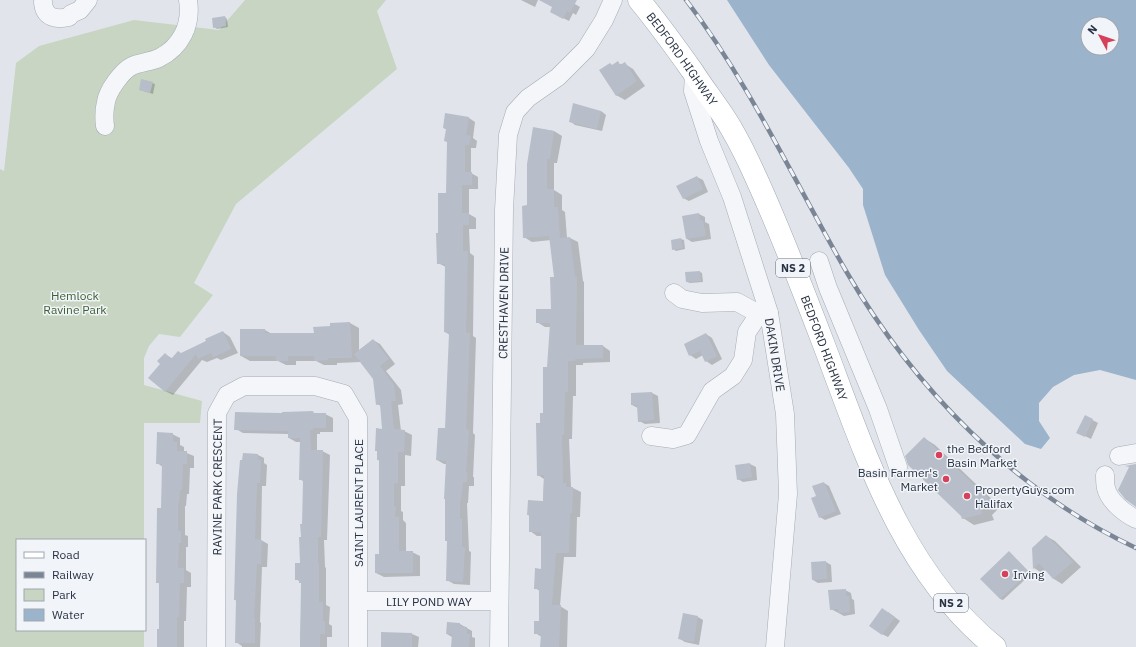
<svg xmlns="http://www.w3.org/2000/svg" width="1136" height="647" viewBox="0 0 1136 647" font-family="'IBM Plex Sans',sans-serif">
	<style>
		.green { fill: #c7d5c2 }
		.water { fill: #9bb4cc; fill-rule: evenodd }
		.shadow { fill: #0003 }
		.building { fill: #b8bec9 }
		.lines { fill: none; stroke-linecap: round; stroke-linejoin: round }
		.minor-casing { stroke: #a6acb6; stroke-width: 19 }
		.major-casing { stroke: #a0aab7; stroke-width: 23 }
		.minor { stroke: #f4f6f9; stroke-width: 18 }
		.major { stroke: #fff; stroke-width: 22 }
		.rail-casing { stroke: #7a8595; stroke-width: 4.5 }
		.rail { stroke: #f1f4f8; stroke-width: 3; stroke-dasharray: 9; stroke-linecap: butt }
		.poi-dot { fill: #d5415a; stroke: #f1f4f8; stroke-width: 1.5 }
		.labels { text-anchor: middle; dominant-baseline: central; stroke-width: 3; stroke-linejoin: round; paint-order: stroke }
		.shield { fill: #f1f4f8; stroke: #656d7a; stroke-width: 1 }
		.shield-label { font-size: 11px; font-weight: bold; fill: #293344 }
		.street-label { font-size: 12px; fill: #293344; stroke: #f1f4f8 }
		.park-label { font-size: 12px; fill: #3e6035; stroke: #f1f4f8 }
		.poi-label { font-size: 12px; fill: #293344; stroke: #f1f4f8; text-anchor: start }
	</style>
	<rect width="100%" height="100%" fill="#e1e5eb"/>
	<path class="green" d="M245 0H386L377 11 397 69 236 204 194 283 213 295 180 337 159 334 149 346 144 358V385L202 401 200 423H144V540H17V630H144V647H0V169L4 171 16 63 39 46 134 20 219 30Z"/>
	<path class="water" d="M727 0H1136V380L1100 370 1074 375 1053 387 1039 403V421L1050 438 1041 449 1025 444 947 371 919 330 885 275 863 205V189L849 168 769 65ZM1088 24H1112V48H1088Z"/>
	<g class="shadow">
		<path d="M521 0H538L535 7Z"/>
		<path d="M540 0H568L580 7 576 15 573 13 569 21 551 12 554 7Z"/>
		<path d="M225 17 227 19 228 27 217 29 214 27Z"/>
		<path d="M618 63 622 65 625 64 633 69 645 86 625 100 616 95 610 64 613 66Z"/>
		<path d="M152 83 155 84 153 94 140 90Z"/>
		<path d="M601 111 606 115 602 131 575 125 570 121Z"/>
		<path d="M469 118 475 122 473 138 477 141 476 148H471V173L478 177V189H469V214L476 218V229H469L470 253 474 256 473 336 476 338 473 433 475 435 473 477H474V486H469L468 503H467L469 551 471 552 470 585 454 584 447 580 448 541 447 464H444L437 460 446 429 450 335 445 332 446 267 438 263 439 234 447 194 448 142 447 130 444 128Z"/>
		<path d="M534 128 554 131 562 136 557 163H554V190L562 195V210L565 212 567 238H570L578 242 583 281 584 282V346H603L610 351V362L583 363V365H576V396H573L572 439H569L571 487 581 492 580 517H577L576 557H564L560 606 568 611 567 647H541L542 637 535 633 540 622V591L535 588 542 570V536H537L530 531V516L528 515 543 502 544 479 538 475 541 424 544 415 548 368 551 327H545L537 322 552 310 555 278 551 240 532 242 524 237Z"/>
		<path d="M697 177 703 180 708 192 689 201 683 198Z"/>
		<path d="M699 214 705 217V222L709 224 711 239 692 242 687 239Z"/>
		<path d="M681 239 684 240 685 249 676 251 673 249 672 241Z"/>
		<path d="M700 272 702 273 703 282 690 283 687 282Z"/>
		<path d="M350 323 359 328V350L373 340 380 344 395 364 386 371 401 390 403 404 398 405 401 431H404L412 435 411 456 405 455V486H401V511L403 512V520L406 523V552H412L420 556V576L384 577 376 573 380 555V461L378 460V452L376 450 383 430 381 406 377 404 374 379 361 362 337 363V365H324L316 361H296V365H286L278 361H250L241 356V330H265L272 334H315L332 327Z"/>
		<path d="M223 332 230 337 238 353 221 360 217 358 207 362 202 360 173 395 165 391 161 363 165 354 173 359Z"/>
		<path d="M706 334 712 338 722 359 712 365 706 361 703 355 696 359 690 355Z"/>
		<path d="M652 393 658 396 660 423 645 424 639 421 638 408 632 405Z"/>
		<path d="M313 412 316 414H325L333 418V432H320V434H317V451H322L330 455 327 540H324L325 567 326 568V605L330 607 329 624 332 626V637H327V647H300L302 583 296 579 301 564 303 525 304 482 300 479 301 442H296L289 438V434L243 433 236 429 283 414Z"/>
		<path d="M1085 416 1098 423 1091 439 1083 435Z"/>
		<path d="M172 434 180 438V445L184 447V452L194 456V468H190L189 494H187L186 506H185V535L188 536V547H186V570L191 573V587H187L186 621H184V647H158L160 630V584L157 582 162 509 163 467 157 463Z"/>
		<path d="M924 438 935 445 1000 507 992 515 994 520 974 525 963 518Z"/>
		<path d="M258 455 264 458V463L267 465 266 486H262L261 540 268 544 267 567H262L260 622 261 623 260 647H242V646L236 642 237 601 235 600Z"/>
		<path d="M750 464 756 467 757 480 743 482 738 479Z"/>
		<path d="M824 483 829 486 841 514 825 520 820 517 817 496Z"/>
		<path d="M1046 536 1055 541 1081 567 1062 584 1054 579 1046 570 1042 573 1034 568Z"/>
		<path d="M1009 552 1031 574 1003 600 1000 599Z"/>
		<path d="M826 562 831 565 832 582 818 583 813 580Z"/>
		<path d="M845 590 851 593 852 599 854 600 855 614 844 616 831 609Z"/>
		<path d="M888 612 900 621 888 637 882 634Z"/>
		<path d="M698 617 703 620 699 645 685 642 680 639Z"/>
		<path d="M460 624 472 631V637L475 638V647H452V637L447 634Z"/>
		<path d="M412 634 419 637 418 647H382Z"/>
	</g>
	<g class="building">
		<path d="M539 0H577L570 13 567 11 563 19 550 12 552 7Z"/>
		<path d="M225 16 226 26 213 28 212 18Z"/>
		<path d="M618 61 620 65 625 62 637 81 616 96 599 70 610 63 612 65Z"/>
		<path d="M141 79 153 82 150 93 139 90Z"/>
		<path d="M573 103 601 111 597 129 569 122Z"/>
		<path d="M445 113 469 117 466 135 471 136 469 145H465V172H472V185H462V213H469V225H463V251H468L466 333H470L466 429 469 430 466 472 467 473V482H463L461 500H460V519H462V547H465L463 582 446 581 447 541H445V499H444L446 461 436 460 438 428H445L449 333 444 332 445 264H437L436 233H438V193H446L447 142 444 141 446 129 443 128Z"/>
		<path d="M533 127 554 131 550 159H547V189H554V207H558L560 238 570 237 575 277H577L576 345H603V358L575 359V361H568V392H565L564 435H562L563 483H566V487H573L572 513H570L569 553H556L552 605H561L559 647H540L541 634H534V621H539V589H534L535 568 541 569V532H529V515H527L528 500 543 501 544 475 537 476 536 423H540V413H543V367H547L550 323H536V309H551L550 277H554L549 236 523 238 522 206 527 205V164Z"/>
		<path d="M697 176 703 189 683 199 676 186Z"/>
		<path d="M699 213 700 220H703L706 236 686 239 682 216Z"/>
		<path d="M681 238 683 248 672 250 671 240Z"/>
		<path d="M700 271 701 281 686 282 685 272Z"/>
		<path d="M350 322 352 358H328V360L315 361 314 356H288V361H276V356H240V329H265V333H314L313 327 330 326V323Z"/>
		<path d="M223 331 231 349 213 357 211 353 198 359 196 354 165 392 148 378 160 364 157 361 165 353 171 359 178 351 181 353 206 341 205 339Z"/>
		<path d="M706 333 717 356 705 362 700 351 689 356 684 344Z"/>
		<path d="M373 339 389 359 380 366 394 385 396 401H391L394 429 405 430 404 452H398V483H394V507H396L395 517H399V551H413V573H375V554H379V460H377V451H375L376 428 382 429 380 404 376 405 373 379 354 354Z"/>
		<path d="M652 392 654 420 638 422 637 405H631V393Z"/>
		<path d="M313 411V413H326V428H313V430H310L311 450H323L321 537H318V563H319V602H323V621H325V634H320V647H300L301 583H299V580H295V563H300L299 537H301L300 524H302L303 480H299L300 438H288V431L234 430 235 412 282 413V412Z"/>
		<path d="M1085 415 1093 419 1085 437 1076 433Z"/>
		<path d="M157 432 173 433V442H177V451H187V464H183L182 490H180L179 503H178V531H181V543H179L178 568H184V583H180L179 617H177V647H157V629H159V583H156L157 508H161L162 464H156Z"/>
		<path d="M924 437 990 500 981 508 982 514 962 519 961 516 908 465 905 456Z"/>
		<path d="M243 453 258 454V460H261L260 483H257L255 539 262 540 261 564H257L254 618H255V643H235L236 600H234L237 494 240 460H242Z"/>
		<path d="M750 463 752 477 737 480 735 465Z"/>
		<path d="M1136 464V507L1125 499 1118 490 1129 467 1125 466Z"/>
		<path d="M824 482 836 511 819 518 811 498 816 496 812 486Z"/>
		<path d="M1046 535 1073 562 1053 579 1039 563 1033 569 1032 548Z"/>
		<path d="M1009 551 1029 572 1000 599 980 579Z"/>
		<path d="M826 561 827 579 812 580 811 562Z"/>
		<path d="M846 589V596H849L850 612 838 613V609L830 610 828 590Z"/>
		<path d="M882 608 895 617 882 635 869 626Z"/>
		<path d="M683 613 698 616 694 642 678 639Z"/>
		<path d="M447 622 460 623V626L467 627V634H470L469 647H451L452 634H446Z"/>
		<path d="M381 632 412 633V647H381Z"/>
	</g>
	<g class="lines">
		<g class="minor-casing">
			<g id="minor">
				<path d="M43 2C44 18 56 20 69 17L71 14 80 10 88 0"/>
				<path id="s1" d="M694 74 693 91 709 141 732 197 769 313 785 414 788 494 775 647"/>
				<path d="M105 126C104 118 104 110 106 102 108 90 122 71 132 66 140 62 150 62 159 58 181 47 192 25 188 0"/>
				<path d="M819 261 828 288 878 409 898 467"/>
				<path d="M674 293 682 299 702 303 737 302 759 314 769 313"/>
				<path d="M651 436 673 439 687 435 712 391 733 376 743 360 747 332 759 314"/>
				<path d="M1119 456 1136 453"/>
				<path d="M1105 475C1105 479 1105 484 1106 488 1109 501 1124 513 1136 519"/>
				<path id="s2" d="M359 601H499"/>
				<path id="s3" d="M216 647 217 413 227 395 244 386H315L344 394 358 418V647"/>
				<path id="s4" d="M499 647 504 210 508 135 515 112 528 98 558 77 586 49 604 20 613 0"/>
			</g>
		</g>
		<g class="major-casing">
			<g id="major">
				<path id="s5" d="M639 0C658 23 676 48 693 72 705 91 720 109 731 128 741 145 750 164 758 182 782 235 803 290 824 345 865 453 901 571 995 647"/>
			</g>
		</g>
		<use href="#minor" class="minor"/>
		<use href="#major" class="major"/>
		<g class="rail-casing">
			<path id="rail" d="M686 0C750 84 794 181 846 271 914 388 1013 490 1136 548"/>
		</g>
		<use href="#rail" class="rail"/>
	</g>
	<g class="poi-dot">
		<circle cx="939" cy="455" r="4"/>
		<circle cx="946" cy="479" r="4"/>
		<circle cx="967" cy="496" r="4"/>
		<circle cx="1005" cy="574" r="4"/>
	</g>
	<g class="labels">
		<g class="shield">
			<rect x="776" y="259" width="34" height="18" rx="3"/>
			<rect x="934" y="594" width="34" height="18" rx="3"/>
		</g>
		<g class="shield-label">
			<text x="793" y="268">NS 2</text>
			<text x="951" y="603">NS 2</text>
		</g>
		<g class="street-label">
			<text stroke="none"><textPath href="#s5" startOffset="73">BEDFORD HIGHWAY</textPath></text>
			<text stroke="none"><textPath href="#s4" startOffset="344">CRESTHAVEN DRIVE</textPath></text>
			<text stroke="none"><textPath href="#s5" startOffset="397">BEDFORD HIGHWAY</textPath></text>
			<text stroke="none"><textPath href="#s1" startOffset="294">DAKIN DRIVE</textPath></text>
			<text stroke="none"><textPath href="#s3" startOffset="160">RAVINE PARK CRESCENT</textPath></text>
			<text transform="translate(358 503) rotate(-90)">SAINT LAURENT PLACE</text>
			<text stroke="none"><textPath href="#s2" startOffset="70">LILY POND WAY</textPath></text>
		</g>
		<g class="park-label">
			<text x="75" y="295">Hemlock<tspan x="75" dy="14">Ravine Park</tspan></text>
		</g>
		<g class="poi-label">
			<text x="947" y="448">the Bedford<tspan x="947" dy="14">Basin Market</tspan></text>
			<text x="938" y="472" text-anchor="end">Basin Farmer's<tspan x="938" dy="14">Market</tspan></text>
			<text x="975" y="489">PropertyGuys.com<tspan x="975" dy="14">Halifax</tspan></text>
			<text x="1013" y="574">Irving</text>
		</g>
	</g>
	<rect x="16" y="539" width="130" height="92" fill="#f1f4f8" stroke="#a1a7b0"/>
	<rect x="24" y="552" width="20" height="6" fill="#ffffff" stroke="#a1a7b0"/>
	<text x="52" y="559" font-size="12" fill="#293344">Road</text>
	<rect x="24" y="572" width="20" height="6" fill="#7a8595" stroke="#a1a7b0"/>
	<text x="52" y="579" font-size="12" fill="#293344">Railway</text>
	<rect x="24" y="589" width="20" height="12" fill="#c7d5c2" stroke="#a1a7b0"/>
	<text x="52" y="599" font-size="12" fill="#293344">Park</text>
	<rect x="24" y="609" width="20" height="12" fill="#9bb4cc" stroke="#a1a7b0"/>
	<text x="52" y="619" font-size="12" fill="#293344">Water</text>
	<g transform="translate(1100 36) rotate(310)"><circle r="19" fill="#f1f4f8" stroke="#a1a7b0"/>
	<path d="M0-3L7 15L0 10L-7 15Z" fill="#d5415a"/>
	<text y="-6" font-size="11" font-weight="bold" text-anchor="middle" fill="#293344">N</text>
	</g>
</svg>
